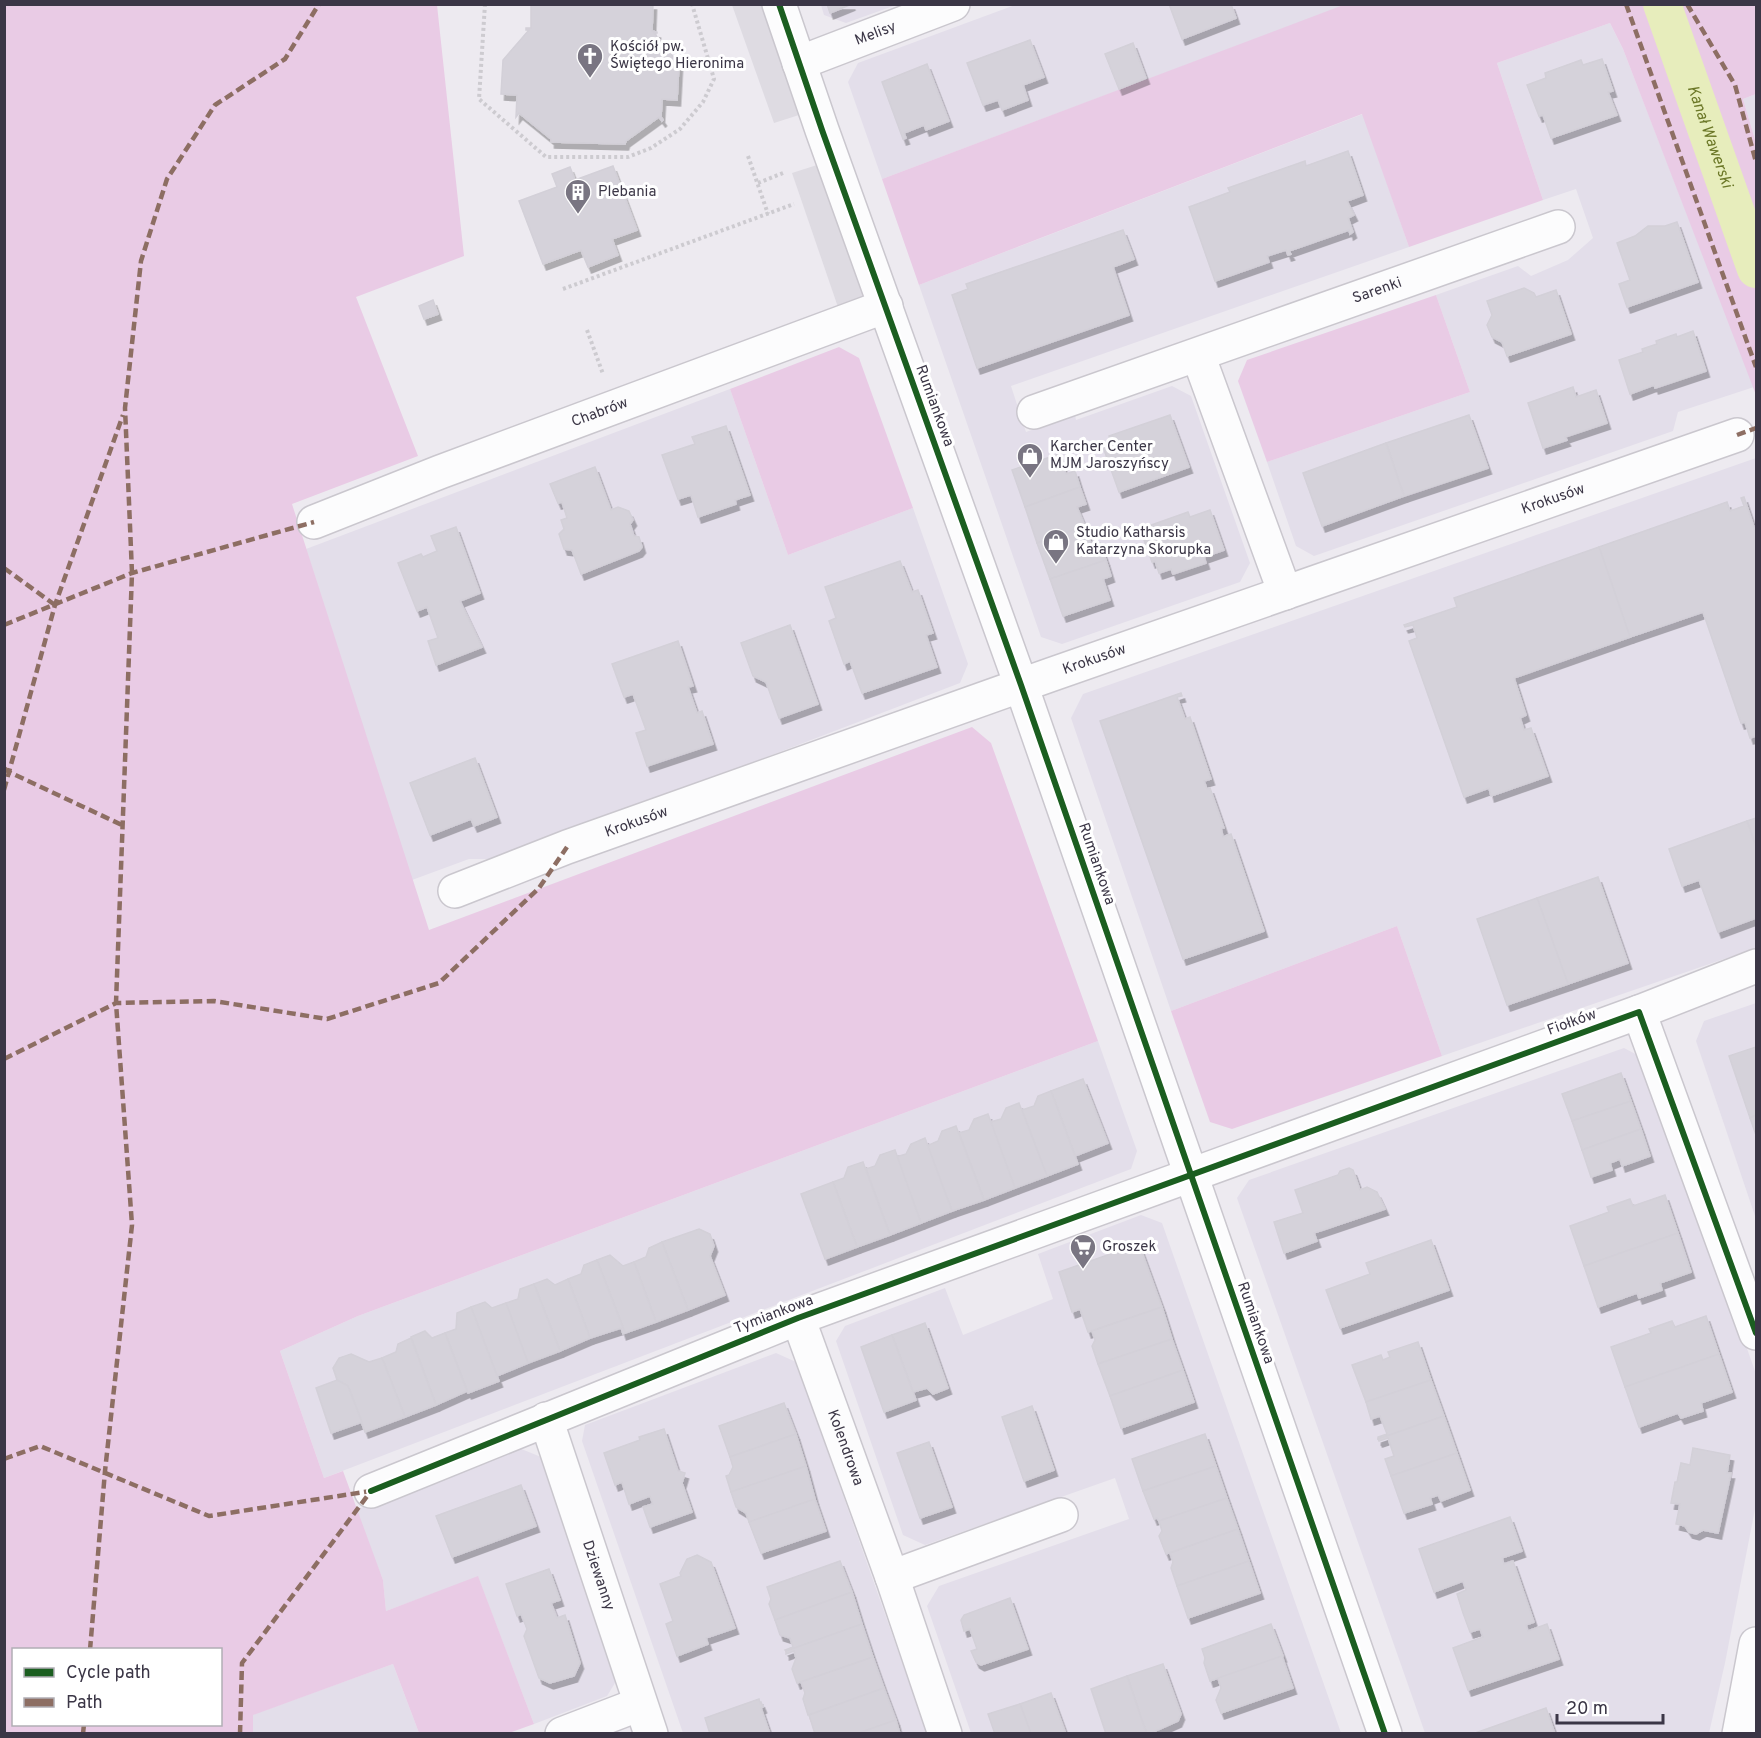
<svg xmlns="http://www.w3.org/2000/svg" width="1761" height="1738" viewBox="0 0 1761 1738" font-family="Overpass,sans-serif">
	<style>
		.residential { fill: #e3deea }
		.green { fill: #e9cbe5; fill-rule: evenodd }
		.parking { fill: #dedbe2 }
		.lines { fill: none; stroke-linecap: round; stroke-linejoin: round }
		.canal { stroke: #e7edbc; stroke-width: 38 }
		.building { fill: #d5d2da; stroke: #d3d0d8; stroke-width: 1.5; filter: url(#shadow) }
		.minor-casing { stroke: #cac7ce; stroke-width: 36 }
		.path { stroke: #cdcbd0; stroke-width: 4; stroke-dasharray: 3 3; stroke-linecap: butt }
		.minor { stroke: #fcfcfd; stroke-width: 33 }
		.quiet { stroke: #8d6e63; stroke-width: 4.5; stroke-dasharray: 9 4.5; stroke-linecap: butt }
		.cycleway-casing { stroke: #fff; stroke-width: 10 }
		.cycleway { stroke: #1b5e20; stroke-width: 6 }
		.labels { text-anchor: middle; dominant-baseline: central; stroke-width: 6; stroke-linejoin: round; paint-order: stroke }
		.street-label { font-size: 15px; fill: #3b3646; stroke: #fff }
		.poi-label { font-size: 15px; fill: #3b3646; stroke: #fff; text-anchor: start }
		.water-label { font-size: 16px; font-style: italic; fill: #6b7727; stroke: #fff }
	</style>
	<defs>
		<filter id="shadow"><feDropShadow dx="3.5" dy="6" stdDeviation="0" flood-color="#0004"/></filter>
	</defs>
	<rect width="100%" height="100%" fill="#edeaf0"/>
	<g class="residential">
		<path d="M821 5H896L846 23 824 15Z"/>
		<path d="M1015 5H1346L882 179 848 82 858 63Z"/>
		<path d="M1610 23 1623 49 1754 387 1678 412 1673 431 1314 556 1296 546 1267 462 1470 392 1436 295 1518 266 1531 276 1568 260 1593 238 1576 189 1543 200 1497 63Z"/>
		<path d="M1756 94V143L1743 99Z"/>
		<path d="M1363 114 1409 247 1011 386 1026 432 1075 415 1076 420 1172 386 1191 396 1250 563 1240 582 1062 644 1041 637 919 285Z"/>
		<path d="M730 389 788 555 913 508 968 664 960 683 500 859H469L412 880 306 549Z"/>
		<path d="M1756 458V948L1442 1056 1397 926 1171 1011 1071 718 1083 694Z"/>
		<path d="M1756 1003V1219L1696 1041 1704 1021Z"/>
		<path d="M1098 1041 1137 1151 1131 1169 324 1478 280 1351 358 1316Z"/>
		<path d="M1624 1048 1645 1059 1756 1374V1504L1725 1663 1709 1733H1425L1237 1198 1249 1180Z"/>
		<path d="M1141 1215 1162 1223 1341 1733H971L927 1606 939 1586 1129 1519 1115 1478 925 1545 903 1535 836 1341 845 1326 945 1288 963 1335 1053 1299 1038 1254Z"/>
		<path d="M776 1353 796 1362 927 1733H683L582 1441 585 1425Z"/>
		<path d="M519 1448 541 1457 618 1678 607 1696 534 1724 478 1577 386 1611 383 1580 355 1510Z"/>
		<path d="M393 1664 419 1733H253L252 1715Z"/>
	</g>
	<g class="green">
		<path d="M1346 4 1756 5V94L1743 99 1756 143V395L1623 49 1610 23 1497 63 1543 200 1409 247 1362 114 919 285 882 179Z"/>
		<path d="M5 5H437L464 256 356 297 418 456 292 504 429 930 972 727 991 743 1098 1041 358 1316 280 1351 324 1478 343 1471 383 1580 386 1611 478 1576 534 1724 509 1733H419L393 1664 253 1715V1733H5ZM14 1650H220V1724H14Z"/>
		<path d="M1436 295 1470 392 1267 462 1238 381 1247 360Z"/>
		<path d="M839 347 859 358 913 508 788 555 730 389Z"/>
		<path d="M1397 926 1442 1056 1232 1129 1210 1122 1171 1011Z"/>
	</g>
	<g class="parking">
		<path d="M732 5H761L799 115 774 123Z"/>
		<path d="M817 165 868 304 840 313 792 173Z"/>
	</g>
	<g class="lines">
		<path class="canal" id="s1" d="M1662 4 1756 269"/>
	</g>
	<g class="building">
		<path d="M531 4H653L652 31 657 32V33H654L679 64 677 100 662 99 661 117 663 120 662 121 659 117 626 141 625 144 551 142V139L519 113 516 117 517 95 501 94 503 60 529 30H526V28H531Z"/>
		<path d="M827 4H852L830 13Z"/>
		<path d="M1169 4H1231L1236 18 1182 39Z"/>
		<path d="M1030 40 1044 77 1023 85 1028 100 1002 110 998 100 983 105 967 63Z"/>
		<path d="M1133 43 1146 78 1119 89 1105 54Z"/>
		<path d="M1602 59 1613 91 1608 92 1617 115 1551 138 1543 115 1539 116 1527 85 1546 78 1545 73 1581 60 1583 65Z"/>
		<path d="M927 64 949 121 926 130 924 125 904 133 906 138 903 139 882 82Z"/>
		<path d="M1348 151 1363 195 1347 201 1354 215 1348 218 1353 232 1350 234 1349 230 1289 251 1291 254 1288 255 1286 250 1267 256 1269 262 1215 281 1189 207 1230 192 1228 188 1305 161 1306 166Z"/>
		<path d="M613 166 637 230 612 239 618 255 588 267 581 250 543 264 519 201 557 187 552 174 570 167 575 180Z"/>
		<path d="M1677 222 1698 282 1627 307 1619 284 1630 280 1617 243 1635 236 1648 226H1665Z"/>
		<path d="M1123 230 1134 259 1113 267 1129 315 977 368 952 295 968 289 966 284Z"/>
		<path d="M1524 288 1534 293 1536 297 1556 290 1571 334 1507 356 1502 342 1492 337 1487 325 1492 315 1487 301Z"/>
		<path d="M433 300 438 314 424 319 419 306Z"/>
		<path d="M1693 331 1706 371 1655 388 1654 385 1630 394 1619 360 1643 352 1642 349 1657 344 1656 341 1676 334 1677 337Z"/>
		<path d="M1573 387 1576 397 1596 390 1607 423 1565 437 1567 440 1543 448 1528 403Z"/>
		<path d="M1170 415 1189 467 1119 492 1102 444 1110 440 1109 436Z"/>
		<path d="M1469 415 1488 468 1404 496 1386 443Z"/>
		<path d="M726 426 750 495 735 500 736 504 698 517 691 495 678 499 662 455 695 444 692 437Z"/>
		<path d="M1386 443 1404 496 1322 526 1303 473Z"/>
		<path d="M1059 454 1066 474 1075 471 1080 487 1025 507 1012 470Z"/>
		<path d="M595 467 611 510 618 507 629 511 633 520 630 524 634 536 639 537 642 547 639 551 581 574 572 550 564 549 559 534 564 529 561 520 567 518 562 502 558 503 550 484Z"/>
		<path d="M1080 487 1086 504 1077 507 1085 526 1037 543 1025 507Z"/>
		<path d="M1744 497 1756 533V736L1750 738 1745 722 1741 723 1703 612 1630 637 1599 547 1727 502 1730 511 1744 506 1741 498Z"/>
		<path d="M1210 510 1224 550 1204 557 1206 563 1173 574 1171 569 1159 573 1155 561 1152 562 1140 529 1188 512 1190 517Z"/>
		<path d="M1085 526 1092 546 1100 543 1106 560 1050 579 1037 543Z"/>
		<path d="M456 527 480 593 460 601 482 647 436 665 428 641 438 638 427 607 417 611 398 563 421 554 423 557 437 551 431 536Z"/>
		<path d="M1599 547 1630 637 1514 678 1526 715 1520 718 1524 730 1531 728 1548 776 1491 796 1489 788 1464 797 1409 641 1417 638 1413 625 1405 627 1404 625 1457 607 1454 598Z"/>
		<path d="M1106 560 1111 576 1103 579 1110 600 1063 616 1050 579Z"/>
		<path d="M900 561 912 592 918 590 933 633 926 635 937 667 862 693 850 661 844 664 829 621 836 618 825 587Z"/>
		<path d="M790 625 818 704 779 718 766 682 753 676 741 643Z"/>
		<path d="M678 641 693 686 688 687 697 713 702 711 713 744 647 766 636 733 646 730 633 694 624 697 612 664Z"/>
		<path d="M1181 693 1182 696 1177 697 1185 719 1190 717 1191 720 1211 779 1204 781 1207 789 1210 788 1224 828H1221L1223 837 1231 834 1264 931 1183 959 1100 721Z"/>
		<path d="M475 758 497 817 474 826 471 819 430 835 410 783Z"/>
		<path d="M1756 818V847L1747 821Z"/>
		<path d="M1747 821 1756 847V918L1718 932 1699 880 1682 886 1669 849Z"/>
		<path d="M1598 877 1628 963 1568 984 1537 898Z"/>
		<path d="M1537 898 1568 984 1507 1005 1477 919Z"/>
		<path d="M1756 1047V1115L1750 1118 1729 1056Z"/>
		<path d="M1621 1073 1631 1101 1572 1121 1562 1094Z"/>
		<path d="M1083 1079 1108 1143 1075 1156 1051 1091Z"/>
		<path d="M1051 1091 1078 1164 1047 1176 1022 1110 1034 1106 1038 1096Z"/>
		<path d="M1631 1101 1641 1129 1582 1150 1572 1121Z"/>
		<path d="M1019 1103 1047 1176 1015 1188 990 1122 1001 1119 1006 1108Z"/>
		<path d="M988 1114 1015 1188 984 1200 959 1133 969 1130 974 1119Z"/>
		<path d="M1756 1115V1135L1750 1118Z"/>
		<path d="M956 1126 984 1200 952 1211 927 1146 938 1141 942 1131Z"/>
		<path d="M1641 1129 1650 1156 1622 1166 1620 1159 1610 1163 1612 1170 1591 1177 1582 1150Z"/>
		<path d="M925 1138 952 1211 921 1223 896 1157 906 1154 911 1144Z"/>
		<path d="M895 1150 921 1223 890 1235 866 1169 875 1166 880 1155Z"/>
		<path d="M863 1162 890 1235 857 1247 833 1182 844 1178 848 1167Z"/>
		<path d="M1349 1168 1353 1170 1360 1190 1367 1187 1377 1192 1385 1209 1314 1233 1317 1241 1284 1253 1274 1222 1303 1213 1295 1190 1338 1175 1340 1171Z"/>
		<path d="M833 1182 857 1247 825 1259 801 1194Z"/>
		<path d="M1665 1195 1678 1233 1584 1266 1570 1226 1609 1212 1607 1207 1630 1199 1633 1206Z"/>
		<path d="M699 1229 710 1234 714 1246 710 1256 725 1295 688 1310 662 1242Z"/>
		<path d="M1678 1233 1691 1272 1660 1283 1662 1290 1639 1298 1637 1293 1598 1307 1584 1266Z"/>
		<path d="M1431 1240 1449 1290 1340 1328 1326 1290 1370 1274 1366 1263Z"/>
		<path d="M662 1242 688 1310 656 1322 634 1262 646 1257 649 1248Z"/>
		<path d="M1139 1244 1162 1307 1088 1332 1080 1309 1072 1312 1059 1272Z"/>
		<path d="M610 1255 623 1266 634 1262 656 1322 625 1333 597 1260Z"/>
		<path d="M597 1260 625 1333 623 1334 621 1328 590 1338 568 1279 581 1274 584 1265Z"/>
		<path d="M547 1279 555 1285 568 1279 590 1338 560 1351 534 1284Z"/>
		<path d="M534 1284 560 1351 528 1363 506 1303 518 1299 520 1289Z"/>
		<path d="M485 1302 492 1308 506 1303 528 1363 497 1376 471 1307Z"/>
		<path d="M471 1307 499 1381 468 1393 445 1333 456 1329 457 1313Z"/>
		<path d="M1162 1307 1172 1339 1098 1364 1092 1346 1095 1340 1092 1331Z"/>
		<path d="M1706 1316 1719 1354 1625 1387 1611 1347 1651 1333 1649 1329 1672 1321 1675 1327Z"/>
		<path d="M925 1323 948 1388 933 1394 927 1388 913 1392 892 1335Z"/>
		<path d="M425 1331 432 1338 445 1333 467 1391 436 1405 411 1337Z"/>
		<path d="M892 1335 916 1400 884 1412 861 1347Z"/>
		<path d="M411 1338 436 1405 405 1417 382 1358 396 1352 398 1344Z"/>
		<path d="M1172 1339 1183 1370 1110 1396 1098 1364Z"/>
		<path d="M1418 1342 1431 1380 1366 1402 1352 1365 1381 1355 1383 1360 1390 1357 1388 1352Z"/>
		<path d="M351 1354 369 1362 382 1358 405 1417 365 1432 348 1386 337 1380 333 1368 339 1358Z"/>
		<path d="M1719 1354 1732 1392 1701 1403 1703 1411 1681 1418 1678 1413 1639 1427 1625 1387Z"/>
		<path d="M1183 1370 1194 1402 1121 1428 1110 1396Z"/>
		<path d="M337 1380 348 1386 362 1422 331 1433 316 1388Z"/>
		<path d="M1431 1380 1444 1416 1378 1439V1437L1387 1434 1380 1416 1371 1419 1366 1402Z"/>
		<path d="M784 1403 796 1434 730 1457 719 1426Z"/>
		<path d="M1032 1406 1054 1470 1024 1481 1002 1417Z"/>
		<path d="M1444 1416 1457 1453 1391 1476 1385 1459 1394 1456 1388 1438 1379 1441 1378 1439Z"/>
		<path d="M664 1429 678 1471 685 1473 682 1483 692 1512 650 1527 643 1507 653 1504 650 1496 629 1504 622 1482 615 1485 604 1453 640 1440 639 1437Z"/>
		<path d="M796 1434 806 1466 731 1492 726 1476 729 1475 733 1467 730 1457Z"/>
		<path d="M1205 1434 1216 1466 1143 1491 1132 1459Z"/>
		<path d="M929 1442 952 1507 920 1518 897 1453Z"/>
		<path d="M1693 1448 1730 1455 1727 1473H1731L1718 1533 1703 1530 1696 1534 1689 1532 1685 1526 1676 1524 1680 1504 1671 1503 1675 1482H1677L1681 1463 1690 1465Z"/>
		<path d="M1457 1453 1470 1490 1441 1501 1438 1495 1430 1498 1432 1504 1404 1513 1391 1476Z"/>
		<path d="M806 1466 815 1499 749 1522 746 1513 736 1507 731 1492Z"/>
		<path d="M1216 1466 1227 1498 1159 1521 1157 1518 1154 1519 1143 1491Z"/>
		<path d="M521 1485 536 1526 452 1557 436 1516Z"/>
		<path d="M1227 1498 1238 1529 1166 1554 1159 1536 1162 1531 1159 1521Z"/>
		<path d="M815 1499 826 1531 761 1553 749 1522Z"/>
		<path d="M1510 1517 1522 1551 1502 1558 1504 1564 1513 1561 1534 1622 1526 1625 1528 1631 1547 1624 1559 1659 1468 1690 1453 1648 1483 1637 1480 1629 1470 1632 1463 1613 1457 1594 1466 1590 1463 1581 1434 1592 1419 1549Z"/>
		<path d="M1238 1529 1249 1561 1177 1586 1171 1568 1173 1562 1170 1553Z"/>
		<path d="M697 1555 711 1562 735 1628 706 1638 708 1644 677 1656 666 1624 673 1621 660 1584 681 1576 680 1573 687 1559Z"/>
		<path d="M840 1561 852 1592 775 1620 769 1604 771 1599 767 1587Z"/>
		<path d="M1249 1561 1260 1593 1188 1618 1177 1586Z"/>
		<path d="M549 1569 560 1600 551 1603 557 1618 565 1615 580 1663 574 1676 550 1683 539 1678 524 1636 527 1629 521 1614 517 1616 506 1584Z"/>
		<path d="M852 1592 862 1624 786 1651 785 1650 793 1647 790 1638 780 1635 775 1620Z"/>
		<path d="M1010 1598 1028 1649 981 1665 976 1662 971 1651 977 1649 970 1629 964 1631 961 1620 964 1615Z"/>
		<path d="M862 1624 873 1657 797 1683 792 1669 796 1658 794 1651 786 1654V1651Z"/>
		<path d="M1271 1624 1283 1656 1210 1681 1204 1663 1205 1658 1202 1649Z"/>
		<path d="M1282 1656 1293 1688 1221 1713 1216 1700 1221 1688 1218 1678Z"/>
		<path d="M873 1657 884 1688 808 1715 803 1699 805 1693 801 1682Z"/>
		<path d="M1163 1664 1181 1714 1178 1721 1149 1734 1146 1732 1127 1676Z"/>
		<path d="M1127 1676 1146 1732 1106 1734 1091 1689Z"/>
		<path d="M884 1688 896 1720 856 1734H815L809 1715Z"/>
		<path d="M1051 1693 1066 1734H1031L1020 1704Z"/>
		<path d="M759 1699 760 1703 761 1702 763 1707 761 1708 770 1734H710L705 1718Z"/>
		<path d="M1020 1704 1031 1734H995L988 1714Z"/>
		<path d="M1546 1708 1555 1734H1475V1733Z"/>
		<path d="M896 1720 900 1734H856Z"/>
	</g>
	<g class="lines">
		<g class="minor-casing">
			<g id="minor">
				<path d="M779 4 822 130 1021 685 1385 1734"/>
				<path id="s2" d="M799 63 953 4"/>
				<path d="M1198 355 1285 593"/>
				<path id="s3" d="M1034 412 1558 227"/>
				<path id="s4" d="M314 522 440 472 886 306"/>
				<path id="s5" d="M455 891 567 847 1050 675 1737 435"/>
				<path d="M1639 1012 1756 966"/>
				<path id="s6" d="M798 1318 892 1577 945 1734"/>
				<path id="s7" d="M546 1419 651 1734"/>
				<path d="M371 1491 798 1318 1639 1012 1756 1333"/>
				<path d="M892 1577 1061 1515"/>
				<path d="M562 1734 640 1704"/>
				<path d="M1739 1734 1756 1644"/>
			</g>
		</g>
		<g class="path">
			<path d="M485 4 479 99 546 157H628L651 148 680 129 703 102 714 79 692 4"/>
			<path d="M748 156 768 214"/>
			<path d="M758 183 783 173"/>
			<path d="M563 289 794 204"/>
			<path d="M587 330 603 374"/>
		</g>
		<use href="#minor" class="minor"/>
		<g class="quiet">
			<path d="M1626 4 1756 367"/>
			<path d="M1687 4 1735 85 1756 162"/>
			<path d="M1737 435 1756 428"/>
			<path d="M4 568 55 605"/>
			<path d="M4 625 132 573 314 522"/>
			<path d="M4 768 9 772 122 825"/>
			<path d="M4 790 55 605 123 415"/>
			<path d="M4 1059 116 1003 214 1001 327 1019 439 983 539 888 567 847"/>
			<path d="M4 1459 40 1446 209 1516 371 1491"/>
			<path d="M90 1650 105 1471 132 1225 116 1003 132 573 125 408 141 261 167 179 215 105 285 59 319 4"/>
			<path d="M83 1734 84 1724"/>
			<path d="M240 1734 242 1663 371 1491"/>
		</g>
		<g class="cycleway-casing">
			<g id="cycleway">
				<path d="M779 4 822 130 1021 685 1385 1734"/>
				<path d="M371 1491 798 1318 1639 1012 1756 1333"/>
			</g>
		</g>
		<use href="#cycleway" class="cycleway"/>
	</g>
	<defs>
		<g id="church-pin" transform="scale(1.35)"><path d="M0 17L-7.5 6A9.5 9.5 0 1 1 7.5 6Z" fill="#797582" stroke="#fff"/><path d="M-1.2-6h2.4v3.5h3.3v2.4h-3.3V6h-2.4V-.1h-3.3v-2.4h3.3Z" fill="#fff"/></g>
		<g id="building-pin" transform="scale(1.35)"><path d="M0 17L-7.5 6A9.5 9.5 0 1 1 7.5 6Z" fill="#797582" stroke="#fff"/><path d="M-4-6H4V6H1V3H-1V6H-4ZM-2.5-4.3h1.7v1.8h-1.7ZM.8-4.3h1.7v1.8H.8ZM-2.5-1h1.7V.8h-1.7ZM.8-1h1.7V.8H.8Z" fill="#fff"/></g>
		<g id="shop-pin" transform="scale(1.35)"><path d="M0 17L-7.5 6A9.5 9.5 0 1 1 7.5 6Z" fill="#797582" stroke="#fff"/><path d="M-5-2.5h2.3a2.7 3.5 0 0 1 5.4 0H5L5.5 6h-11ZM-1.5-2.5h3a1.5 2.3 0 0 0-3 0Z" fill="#fff"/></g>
		<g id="supermarket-pin" transform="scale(1.35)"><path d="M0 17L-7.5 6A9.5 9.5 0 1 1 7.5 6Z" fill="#797582" stroke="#fff"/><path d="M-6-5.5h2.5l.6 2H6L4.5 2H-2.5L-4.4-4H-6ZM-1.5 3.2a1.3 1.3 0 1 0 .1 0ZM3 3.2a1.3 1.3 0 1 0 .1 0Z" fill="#fff"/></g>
	</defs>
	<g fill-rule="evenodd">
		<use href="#church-pin" x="590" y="56"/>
		<use href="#building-pin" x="578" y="192"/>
		<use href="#shop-pin" x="1030" y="456"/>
		<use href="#shop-pin" x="1056" y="542"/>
		<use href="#supermarket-pin" x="1083" y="1247"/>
	</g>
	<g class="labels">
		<g class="street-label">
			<text stroke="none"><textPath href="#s2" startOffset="82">Melisy</textPath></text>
			<text stroke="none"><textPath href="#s3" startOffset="364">Sarenki</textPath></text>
			<text transform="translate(934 406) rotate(70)">Rumiankowa</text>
			<text stroke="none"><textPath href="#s4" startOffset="306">Chabrów</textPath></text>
			<text stroke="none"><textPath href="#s5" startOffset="1166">Krokusów</textPath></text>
			<text stroke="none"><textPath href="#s5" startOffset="680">Krokusów</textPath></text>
			<text stroke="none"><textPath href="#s5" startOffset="194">Krokusów</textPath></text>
			<text transform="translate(1096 864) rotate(71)">Rumiankowa</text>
			<text transform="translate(1572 1023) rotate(-20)">Fiołków</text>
			<text transform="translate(774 1315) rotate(-21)">Tymiankowa</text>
			<text transform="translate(1255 1323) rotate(71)">Rumiankowa</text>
			<text stroke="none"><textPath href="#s6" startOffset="138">Kolendrowa</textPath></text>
			<text stroke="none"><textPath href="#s7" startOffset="165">Dziewanny</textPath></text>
		</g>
		<g class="poi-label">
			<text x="610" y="47">Kościół pw.<tspan x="610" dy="17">Świętego Hieronima</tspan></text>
			<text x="598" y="192">Plebania</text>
			<text x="1050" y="447">Karcher Center<tspan x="1050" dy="17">MJM Jaroszyńscy</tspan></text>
			<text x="1076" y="533">Studio Katharsis<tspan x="1076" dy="17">Katarzyna Skorupka</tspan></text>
			<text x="1102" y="1247">Groszek</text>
		</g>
		<g class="water-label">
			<text stroke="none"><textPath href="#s1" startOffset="141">Kanał Wawerski</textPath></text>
		</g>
	</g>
	<rect width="1761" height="1738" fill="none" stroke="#3b3646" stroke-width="12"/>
	<rect x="12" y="1648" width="210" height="78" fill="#ffffff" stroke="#b1afb5" stroke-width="1.5"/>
	<rect x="24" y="1668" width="30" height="9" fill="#1b5e20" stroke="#b1afb5" stroke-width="1.5"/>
	<text x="66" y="1678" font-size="18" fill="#3b3646">Cycle path</text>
	<rect x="24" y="1698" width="30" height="9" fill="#8d6e63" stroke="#b1afb5" stroke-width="1.5"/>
	<text x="66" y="1708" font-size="18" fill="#3b3646">Path</text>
	<path d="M1557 1714v9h106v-9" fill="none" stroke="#3b3646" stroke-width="3"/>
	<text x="1566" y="1714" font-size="18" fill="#3b3646" stroke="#ffffff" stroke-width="4.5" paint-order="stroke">20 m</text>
</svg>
